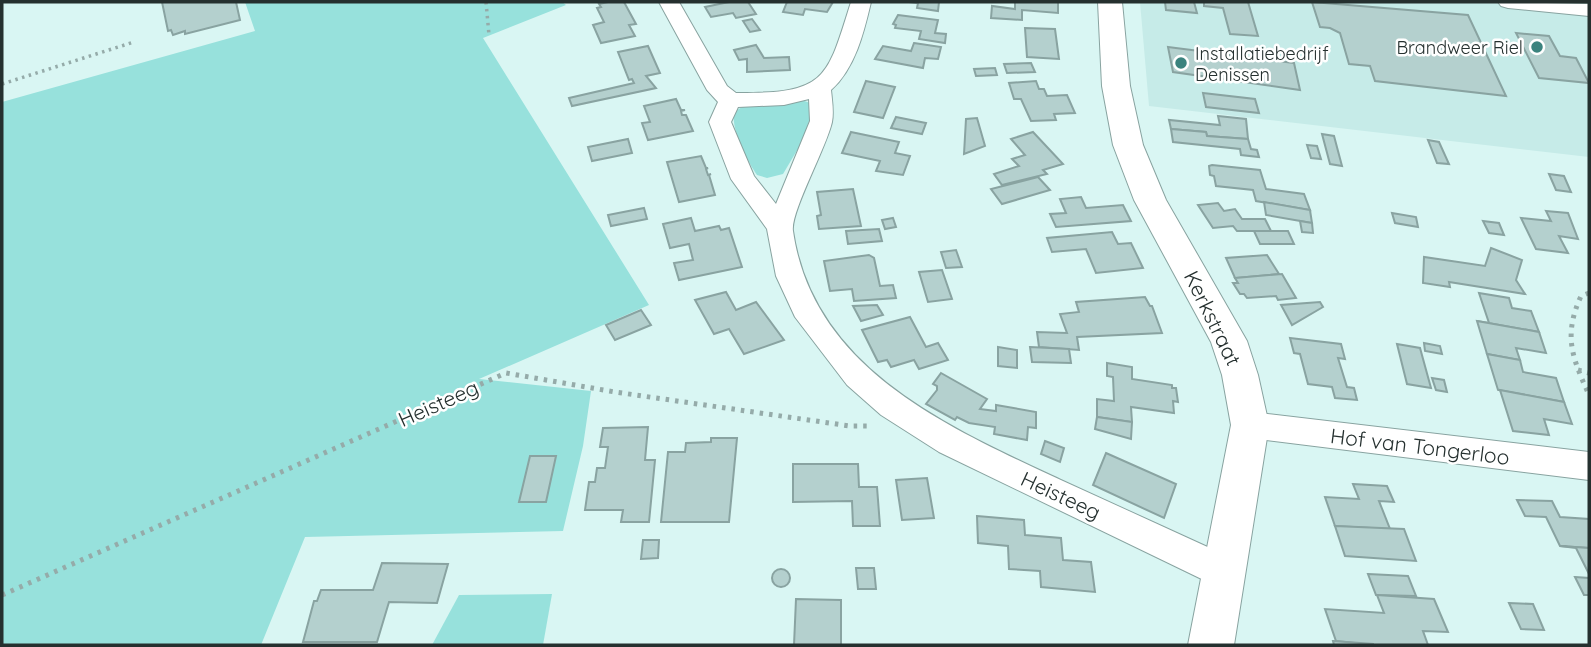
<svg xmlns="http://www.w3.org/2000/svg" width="1591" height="647" viewBox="0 0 1591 647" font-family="Quicksand,sans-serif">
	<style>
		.built { fill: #c6ebe8 }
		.green { fill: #97e1dc }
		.building { fill: #b4d0ce; stroke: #89a3a1; stroke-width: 2 }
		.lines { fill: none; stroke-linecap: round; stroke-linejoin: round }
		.minor-casing { stroke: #88a3a0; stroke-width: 2 }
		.tertiary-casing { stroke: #88a3a0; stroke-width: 2 }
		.path-far1 { stroke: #95aba9; stroke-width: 3.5; stroke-dasharray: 2.5 4.5; stroke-linecap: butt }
		.path { stroke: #95aba9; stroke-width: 5; stroke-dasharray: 3.5 6; stroke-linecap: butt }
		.minor { fill: #fff; fill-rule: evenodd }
		.tertiary { fill: #fff; fill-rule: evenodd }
		.poi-dot { fill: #3b837e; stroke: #fff; stroke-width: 2.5 }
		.labels { text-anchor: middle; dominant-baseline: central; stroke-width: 5; stroke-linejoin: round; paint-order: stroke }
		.far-poi-label { font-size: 18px; fill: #25302f; stroke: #fff; text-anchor: end }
		.street-label { font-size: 21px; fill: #25302f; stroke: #fff }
	</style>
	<rect width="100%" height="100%" fill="#d9f6f3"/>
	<path class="built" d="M1140 2H1589V157L1149 106Z"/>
	<g class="green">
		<path d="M245 2H562L566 5 483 38 649 305 479 379 591 391 583 446 563 531 305 537 261 645H2V102L255 31Z"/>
		<path d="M802 100 810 103 813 109 802 142 783 174 767 178 757 175C747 161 731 130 734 112L742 107Z"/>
		<path d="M552 594 543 645H432L459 595Z"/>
	</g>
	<g class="building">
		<path d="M162 2H236L240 20 185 34V31L173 35 171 30 168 31Z"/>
		<path d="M608 2H624L636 24 629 25 635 36 601 43 593 25 604 22 597 8 601 7 599 4Z"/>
		<path d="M729 2H748L756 14 736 18 733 13 711 17 705 7Z"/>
		<path d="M787 2H833L827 12 805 9 803 15 783 12Z"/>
		<path d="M909 2H939L938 11 917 8 918 3Z"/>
		<path d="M1015 2H1058V13L1022 10V20L991 18 992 6 1015 9Z"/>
		<path d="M1165 2H1194L1197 13 1166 10Z"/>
		<path d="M1204 2H1248L1258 36 1230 34 1223 8 1204 6Z"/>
		<path d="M1312 2 1468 15 1506 96 1375 81 1370 66 1349 64 1340 33 1330 28 1320 27Z"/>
		<path d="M898 15 938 20 935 33 946 34 945 43 919 39 921 31 895 28 896 25 893 24Z"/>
		<path d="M752 19 760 30 750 32 743 21Z"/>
		<path d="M1025 28 1055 29 1059 59 1027 57Z"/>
		<path d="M1516 33 1549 36 1560 56 1576 58 1589 83 1539 78Z"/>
		<path d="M914 43 941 47 938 59 925 58 923 68 875 59 883 46 911 51Z"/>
		<path d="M756 45 764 58 789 57 790 70 747 72V59L739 60 734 50Z"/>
		<path d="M648 46 660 73 646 76 656 88 572 106 569 98 634 83 632 79 629 80 618 52Z"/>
		<path d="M1168 47 1294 63 1300 90 1173 72Z"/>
		<path d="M1031 63 1035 72 1007 73 1004 64Z"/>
		<path d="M995 68 997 75 976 76 974 69Z"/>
		<path d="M866 81 895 87 883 118 854 112Z"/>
		<path d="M1036 81 1039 89H1044L1047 96 1067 95 1075 113 1054 114 1056 120 1031 121 1021 99H1014L1009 83Z"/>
		<path d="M1203 93 1255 99 1259 113 1206 107Z"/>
		<path d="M676 99 681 110H685L681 111 682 115H686L693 131 648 140 642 123 650 122 644 106Z"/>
		<path d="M1218 116 1246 119 1248 139 1207 136 1206 132 1171 129 1169 120 1220 125Z"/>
		<path d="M896 117 926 123 922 134 891 128Z"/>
		<path d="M977 118 985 146 964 154 966 119Z"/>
		<path d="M1171 129 1206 132 1207 136 1248 139 1251 149 1257 150 1259 157 1241 155 1240 149 1173 142Z"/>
		<path d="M851 132 899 142 895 153 910 156 903 175 876 171 880 161 842 153Z"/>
		<path d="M1033 132 1063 164 1043 170 1047 174 1002 185 994 174 1019 166 1012 159 1025 155 1011 139Z"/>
		<path d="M1322 134 1334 136 1342 166 1330 164Z"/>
		<path d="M628 139 632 153 592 161 588 147Z"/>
		<path d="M1428 140 1439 142 1449 164 1437 163Z"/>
		<path d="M1307 145 1317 146 1321 159 1311 158Z"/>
		<path d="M701 156 706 168H708L706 169 708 175 711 174 709 175 715 195 679 202 667 162Z"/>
		<path d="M1212 165 1260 170 1266 189 1304 194 1310 210 1256 201 1253 190 1216 186 1214 176 1210 175 1209 166Z"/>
		<path d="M1549 174 1564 176 1571 192 1556 190Z"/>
		<path d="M1038 177 1050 190 1002 204 991 189Z"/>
		<path d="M853 189 861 226 819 229 817 216 821 215 817 192Z"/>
		<path d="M1081 197 1086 208 1123 205 1131 221 1056 227 1050 214 1066 213 1060 199Z"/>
		<path d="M1264 202 1310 210 1312 223 1266 215Z"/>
		<path d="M1218 203 1224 211 1235 209 1242 219H1265L1271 231H1237L1233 226 1213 228 1198 205Z"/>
		<path d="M644 208 647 219 611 226 608 215Z"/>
		<path d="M1546 211 1568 213 1578 239 1559 236 1568 253 1536 249 1521 218 1551 221Z"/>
		<path d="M1392 213 1416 217 1418 227 1395 223Z"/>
		<path d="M691 218 695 231 719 226 721 230 729 228 742 267 679 280 674 263 693 260 689 244 670 248 663 224Z"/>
		<path d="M893 218 896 227 885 229 882 220Z"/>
		<path d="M1300 221 1312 223 1313 233 1302 232Z"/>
		<path d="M1483 221 1499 223 1504 235 1489 233Z"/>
		<path d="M879 229 882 241 848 244 846 231Z"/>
		<path d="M1254 231H1288L1294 244H1260Z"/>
		<path d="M1112 232 1118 244 1131 243 1143 268 1096 273 1086 249 1052 252 1047 238Z"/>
		<path d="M1491 248 1522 260 1516 280 1525 294 1449 282 1450 287 1423 283 1424 257 1485 266Z"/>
		<path d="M956 250 962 267 946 268 941 252Z"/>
		<path d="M869 255 874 258 880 286 893 285 896 298 854 301 852 289 830 291 824 261Z"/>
		<path d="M1267 255 1279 274 1235 278 1226 258Z"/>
		<path d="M942 270 952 299 928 302 919 272Z"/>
		<path d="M1282 274 1296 298 1278 300 1276 296 1247 298 1244 294H1240L1233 283H1238L1235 278Z"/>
		<path d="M726 292 736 310 756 302 784 340 744 354 729 329 714 334 695 300Z"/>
		<path d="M1479 293 1509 298 1512 308 1531 311 1539 332 1477 321 1489 323Z"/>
		<path d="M1145 297 1150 306H1152L1162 333 1077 337 1079 350 1039 347 1037 332 1067 333 1060 314 1079 312 1076 302Z"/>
		<path d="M1320 302 1323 307 1292 325 1281 305Z"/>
		<path d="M877 305 883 315 861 321 853 306Z"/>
		<path d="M641 310 651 325 615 340 606 325Z"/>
		<path d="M910 317 926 347 938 343 948 360 919 369 914 360 891 367 887 360 878 362 862 330Z"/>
		<path d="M1477 321 1539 332 1546 353 1516 348 1520 360 1487 354Z"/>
		<path d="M1290 338 1341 344 1345 359 1338 358 1347 387 1354 388 1357 400 1335 398 1332 387 1308 384 1300 354 1294 353Z"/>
		<path d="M1424 343 1440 346 1442 354 1425 351Z"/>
		<path d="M1397 344 1420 348 1431 388 1407 384Z"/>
		<path d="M998 347 1017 350V368L998 366Z"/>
		<path d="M1030 347 1069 349 1071 363 1032 362Z"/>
		<path d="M1487 354 1520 360 1523 372 1556 378 1564 402 1498 390Z"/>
		<path d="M1107 363 1132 367V379L1172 385V388H1176L1178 402 1173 401 1174 413 1131 407 1132 422 1097 417V399L1114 401 1113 377 1107 376Z"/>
		<path d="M941 373 987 399 980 409 996 411V405L1036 412V428L1028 427 1027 440 994 434 995 427 969 423 957 417 955 420 926 404 937 390V386L933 384Z"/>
		<path d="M1432 378 1444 380 1447 392 1436 390Z"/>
		<path d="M1500 390 1564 402 1572 424 1544 419 1549 435 1513 431Z"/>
		<path d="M1097 417 1132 422 1131 439 1095 429Z"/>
		<path d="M648 427 645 460H655L649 522H621L623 510H585L589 482H595L597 468H605L608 447H600L603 428Z"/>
		<path d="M711 438H737L729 522H661L668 452H685L686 443 711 442Z"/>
		<path d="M1045 441 1064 448 1060 462 1041 454Z"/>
		<path d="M1106 453 1176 484 1164 518 1093 485Z"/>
		<path d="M530 456H556L546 502H519Z"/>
		<path d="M793 464H858L859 487H877L880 526H853L852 501 793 502Z"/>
		<path d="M927 478 934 518 902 520 896 480Z"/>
		<path d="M1353 484 1387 486 1394 502 1379 501 1390 529 1335 526 1325 497 1359 499Z"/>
		<path d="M1517 500 1552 501 1560 517 1589 519V548L1560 546 1546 517 1525 516Z"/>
		<path d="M977 516 1024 520 1025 535 1061 538 1063 560 1091 562 1095 592 1041 587 1040 571 1009 569 1008 546 978 543Z"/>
		<path d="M1335 526 1404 529 1416 561 1345 556Z"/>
		<path d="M643 540H659L658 558 641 559Z"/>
		<path d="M1560 546 1589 548V574L1576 548Z"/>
		<path d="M382 563 448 564 437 603 389 602 377 642H303L314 601H317L321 590H373Z"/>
		<path d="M856 568H874L876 589H858Z"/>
		<circle cx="781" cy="578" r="9"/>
		<path d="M1368 574 1408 576 1416 596 1376 595Z"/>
		<path d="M1575 577 1589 578V595H1584Z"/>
		<path d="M1377 595 1434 599 1448 632 1423 631 1428 645H1373L1336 641 1325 609 1384 613Z"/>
		<path d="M796 599 841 600V645H794Z"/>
		<path d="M1509 603 1533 604 1544 630 1521 629Z"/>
		<path d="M1333 641 1373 644V645H1334Z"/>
	</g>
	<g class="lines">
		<g class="minor-casing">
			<g id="minor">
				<path d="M659 2H679L727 86 736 93H741C827 93 827 78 851 2H871C864 32 855 69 831 90 832 100 834 112 832 122 827 146 790 213 793 231 813 370 950 428 1063 481 1121 507 1178 534 1236 560L1241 572 1236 584 1224 588 1212 584 939 452 881 415 847 385 795 317 776 276 767 229 731 179 709 122 718 102 707 90ZM809 99 810 121 776 204 754 176 731 122 738 107 784 105Z"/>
				<path d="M1498 2 1589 4V16L1508 8 1501 6Z"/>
				<path d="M1250 412 1589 452V480L1250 438 1239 434 1235 425 1239 416Z"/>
			</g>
		</g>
		<g class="tertiary-casing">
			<path id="tertiary" d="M1098 2H1122L1130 86 1143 145 1166 200 1247 341 1258 375 1269 425 1234 645H1188L1231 425 1222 375 1211 342 1134 200 1113 145 1102 86Z"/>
		</g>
		<g class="path-far1">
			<path d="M486 2 489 35"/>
			<path d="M2 84 134 42"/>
		</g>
		<g class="path">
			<path d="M1589 293 1581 296C1563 336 1572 357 1589 395"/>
			<path d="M1578 370 1589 373"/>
			<path d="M2 595 506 373 615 392 850 426H869"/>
		</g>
		<use href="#minor" class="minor"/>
		<use href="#tertiary" class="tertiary"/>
	</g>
	<g class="poi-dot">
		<circle cx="1537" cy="47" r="7"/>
		<circle cx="1181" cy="63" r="7"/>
	</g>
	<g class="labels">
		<g class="far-poi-label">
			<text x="1523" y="47">Brandweer Riel</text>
			<text x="1195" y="53" text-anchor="start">Installatiebedrijf<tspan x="1195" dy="21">Denissen</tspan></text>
		</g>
		<g class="street-label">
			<text transform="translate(1213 318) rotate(64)">Kerkstraat</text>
			<text transform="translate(438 403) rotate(-24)">Heisteeg</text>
			<text transform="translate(1420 446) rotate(7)">Hof van Tongerloo</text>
			<text transform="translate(1061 495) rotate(25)">Heisteeg</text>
		</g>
	</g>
	<rect width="1591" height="647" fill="none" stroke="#25302f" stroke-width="7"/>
</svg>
